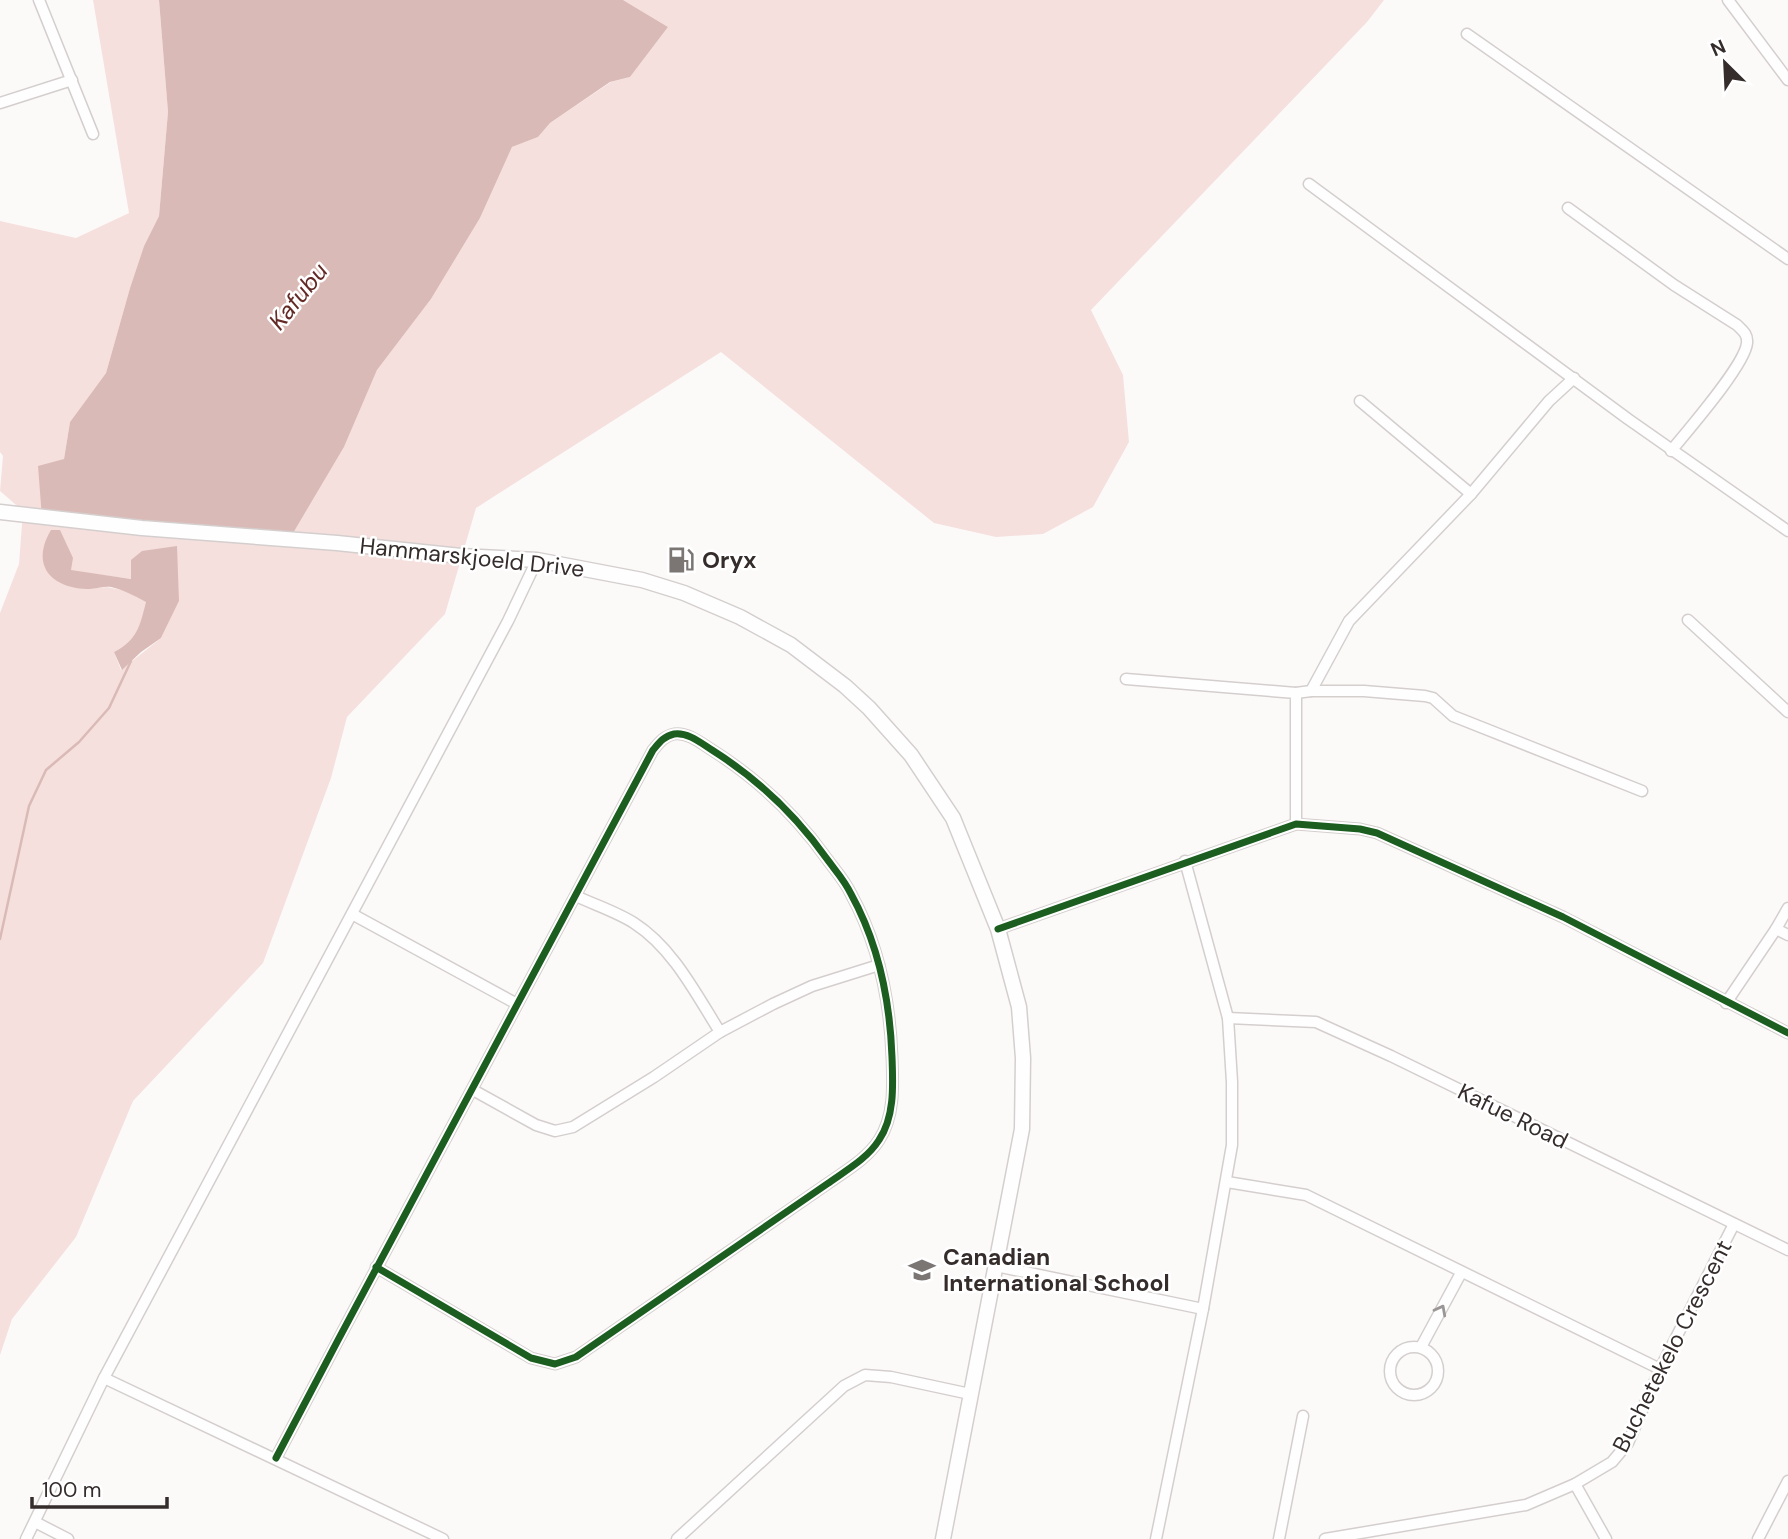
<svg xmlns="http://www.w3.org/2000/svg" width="1788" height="1539" viewBox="0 0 1788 1539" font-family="'DM Sans',sans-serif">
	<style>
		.green { fill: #f5e0de; fill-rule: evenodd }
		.water { fill: #dabab6 }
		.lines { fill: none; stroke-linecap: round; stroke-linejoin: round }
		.stream { stroke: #dabab6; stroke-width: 2.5 }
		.minor-casing { stroke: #d4cfce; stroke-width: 13 }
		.secondary-casing { stroke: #d4cfce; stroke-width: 17 }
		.minor { stroke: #fffefe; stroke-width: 10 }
		.secondary { stroke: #fffefe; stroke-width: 14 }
		.cycleway-casing { stroke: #fff; stroke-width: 11 }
		.cycleway { stroke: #1b5e20; stroke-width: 7 }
		.oneway { stroke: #9a9695 }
		.labels { text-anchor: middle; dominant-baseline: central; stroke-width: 5; stroke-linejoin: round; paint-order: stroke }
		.street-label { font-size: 23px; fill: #352d2c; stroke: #fff }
		.poi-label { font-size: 23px; font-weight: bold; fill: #352d2c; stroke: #fff; text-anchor: start }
		.water-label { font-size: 24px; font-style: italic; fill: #622926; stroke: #fff }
	</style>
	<rect width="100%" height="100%" fill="#fcfaf9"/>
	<path class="green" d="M93 0H159L168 112 159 216 144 246 130 288 106 373 70 422 64 459 289 540 344 447 377 370 431 299 480 218 512 147 538 137 550 123 611 82 630 77 668 27 623 0H1384L1367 22 1091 310 1123 375 1129 442 1093 507 1043 534 996 537 934 523 721 352 476 508 445 614 347 717 331 778 263 963 133 1101 76 1237 12 1319 0 1355V613L19 564 23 511 0 491 3 456 0 452V221L76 238 129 213ZM71 571 132 579 179 601 161 638 121 670 114 652C137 640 140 626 147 602L126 591 107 587 88 589 69 585Z"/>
	<g class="water">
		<path d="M159 0H623L668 27 630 77 610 82 550 123 538 137 512 147 480 218 431 299 377 370 344 447 289 540 42 518 38 466 64 459 70 422 106 373 130 288 144 246 159 216 168 112Z"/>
		<path d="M51 530H60L73 558 71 570 131 579V560L142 551 177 546 179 601 161 638 141 652 122 670 114 652C137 640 140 626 146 602 135 596 124 590 111 587 104 586 97 589 90 589 51 589 30 565 51 530Z"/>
	</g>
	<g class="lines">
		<path class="stream" d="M0 939 29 806 46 770 79 742 109 708 131 661"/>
		<g class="minor-casing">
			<g id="minor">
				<path d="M39 0 93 134"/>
				<path d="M1728 0 1788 80"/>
				<path d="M1467 34 1788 259"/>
				<path d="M0 103 72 80"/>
				<path d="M1309 184 1628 419 1788 531"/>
				<path d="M1568 208 1674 285 1737 325C1742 330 1748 334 1747 343 1745 365 1688 430 1671 451"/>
				<path d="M1360 401 1471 494"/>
				<path d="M1688 620 1788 712"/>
				<path d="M1126 679 1296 693V824"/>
				<path d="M1311 691H1364L1425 696 1433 698 1453 716 1642 791"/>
				<path d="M1296 693 1311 691 1349 621 1471 494 1549 401 1574 378"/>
				<path d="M576 896C595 905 617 912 634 923 673 948 696 994 720 1032"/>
				<path d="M352 914 517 1004"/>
				<path d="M998 929 1296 824 1360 829 1377 833 1563 917 1788 1033"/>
				<path d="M1776 929 1788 908"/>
				<path d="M1726 1003 1776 929 1788 935"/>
				<path d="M1228 1018 1316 1022 1391 1056 1788 1250"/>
				<path d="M473 1090 536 1125 555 1131 573 1127 654 1077 720 1032 773 1004 812 986 879 965"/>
				<path d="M1227 1182 1306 1195 1660 1369"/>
				<path d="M996 1266 1203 1309"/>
				<circle cx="1414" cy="1371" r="24"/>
				<path d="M1421 1347 1461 1273"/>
				<path d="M104 1378 443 1539"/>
				<path d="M276 1458C400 1221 528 986 653 750 659 743 664 736 674 734 688 732 701 743 712 750 758 779 795 814 827 859 835 870 845 881 851 894 878 943 890 1001 892 1057 893 1084 895 1116 879 1140 867 1159 845 1171 827 1184L576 1357 555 1364 531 1358 376 1267"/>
				<path d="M1575 1484 1606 1539"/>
				<path d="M35 1522 68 1539"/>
				<path d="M26 1539 104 1378 508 621 537 560"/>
				<path d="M677 1539 844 1386 865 1375 891 1377 970 1394"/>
				<path d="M1156 1539 1203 1309 1232 1145V1082L1228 1018 1185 861"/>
				<path d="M1279 1539 1303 1416"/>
				<path d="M1325 1539 1526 1505 1575 1484 1612 1462 1628 1443 1660 1369 1734 1224"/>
				<path d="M1758 1539 1788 1481"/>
			</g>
		</g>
		<g class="secondary-casing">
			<path id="secondary" d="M0 512 142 528 337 543 461 556 537 560 642 580 684 593 740 617 791 645 845 686 869 708 911 755 953 818 998 929 1019 1007 1023 1058 1022 1129 943 1539"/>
		</g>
		<use href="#minor" class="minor"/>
		<use href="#secondary" class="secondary"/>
		<g class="cycleway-casing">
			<g id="cycleway">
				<path d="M998 929 1296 824 1360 829 1377 833 1563 917 1788 1033"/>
				<path d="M276 1458C400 1221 528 986 653 750 659 743 664 736 674 734 688 732 701 743 712 750 758 779 795 814 827 859 835 870 845 881 851 894 878 943 890 1001 892 1057 893 1084 895 1116 879 1140 867 1159 845 1171 827 1184L576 1357 555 1364 531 1358 376 1267"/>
			</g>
		</g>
		<use href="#cycleway" class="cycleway"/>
	</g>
	<defs><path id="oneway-chevron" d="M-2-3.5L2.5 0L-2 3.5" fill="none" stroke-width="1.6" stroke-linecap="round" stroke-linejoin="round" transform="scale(1.75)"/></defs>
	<use class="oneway" href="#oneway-chevron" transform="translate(1441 1310) rotate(-62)"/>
	<defs>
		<g id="fuel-bare" transform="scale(2.1)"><path d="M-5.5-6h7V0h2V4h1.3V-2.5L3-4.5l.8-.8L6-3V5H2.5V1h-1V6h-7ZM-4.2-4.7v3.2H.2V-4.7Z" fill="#7b7574" stroke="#fff" stroke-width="2.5" paint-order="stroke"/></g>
		<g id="school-bare" transform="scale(2.1)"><path d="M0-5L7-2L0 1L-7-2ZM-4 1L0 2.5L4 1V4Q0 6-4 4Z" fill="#7b7574" stroke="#fff" stroke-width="2.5" paint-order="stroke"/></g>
	</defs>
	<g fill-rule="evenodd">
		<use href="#fuel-bare" x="681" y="560"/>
		<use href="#school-bare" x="922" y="1270"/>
	</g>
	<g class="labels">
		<g class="street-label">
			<text transform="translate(472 557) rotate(6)">Hammarskjoeld Drive</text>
			<text transform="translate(1513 1116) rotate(26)">Kafue Road</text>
			<text transform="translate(1672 1346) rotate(-63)">Buchetekelo Crescent</text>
		</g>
		<g class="poi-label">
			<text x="702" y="560">Oryx</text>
			<text x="943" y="1257">Canadian<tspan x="943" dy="26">International School</tspan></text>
		</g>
		<g class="water-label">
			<text transform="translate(298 296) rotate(-51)">Kafubu</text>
		</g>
	</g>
	<g transform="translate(1725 63) rotate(336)" stroke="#ffffff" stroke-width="5" paint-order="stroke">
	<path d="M0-5L12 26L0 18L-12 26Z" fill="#352d2c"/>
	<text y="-10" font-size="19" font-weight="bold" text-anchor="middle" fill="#352d2c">N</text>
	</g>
	<path d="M32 1497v10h135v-10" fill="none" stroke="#352d2c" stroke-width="3.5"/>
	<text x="42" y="1497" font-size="21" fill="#352d2c" stroke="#ffffff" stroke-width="5" paint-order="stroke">100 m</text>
</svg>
